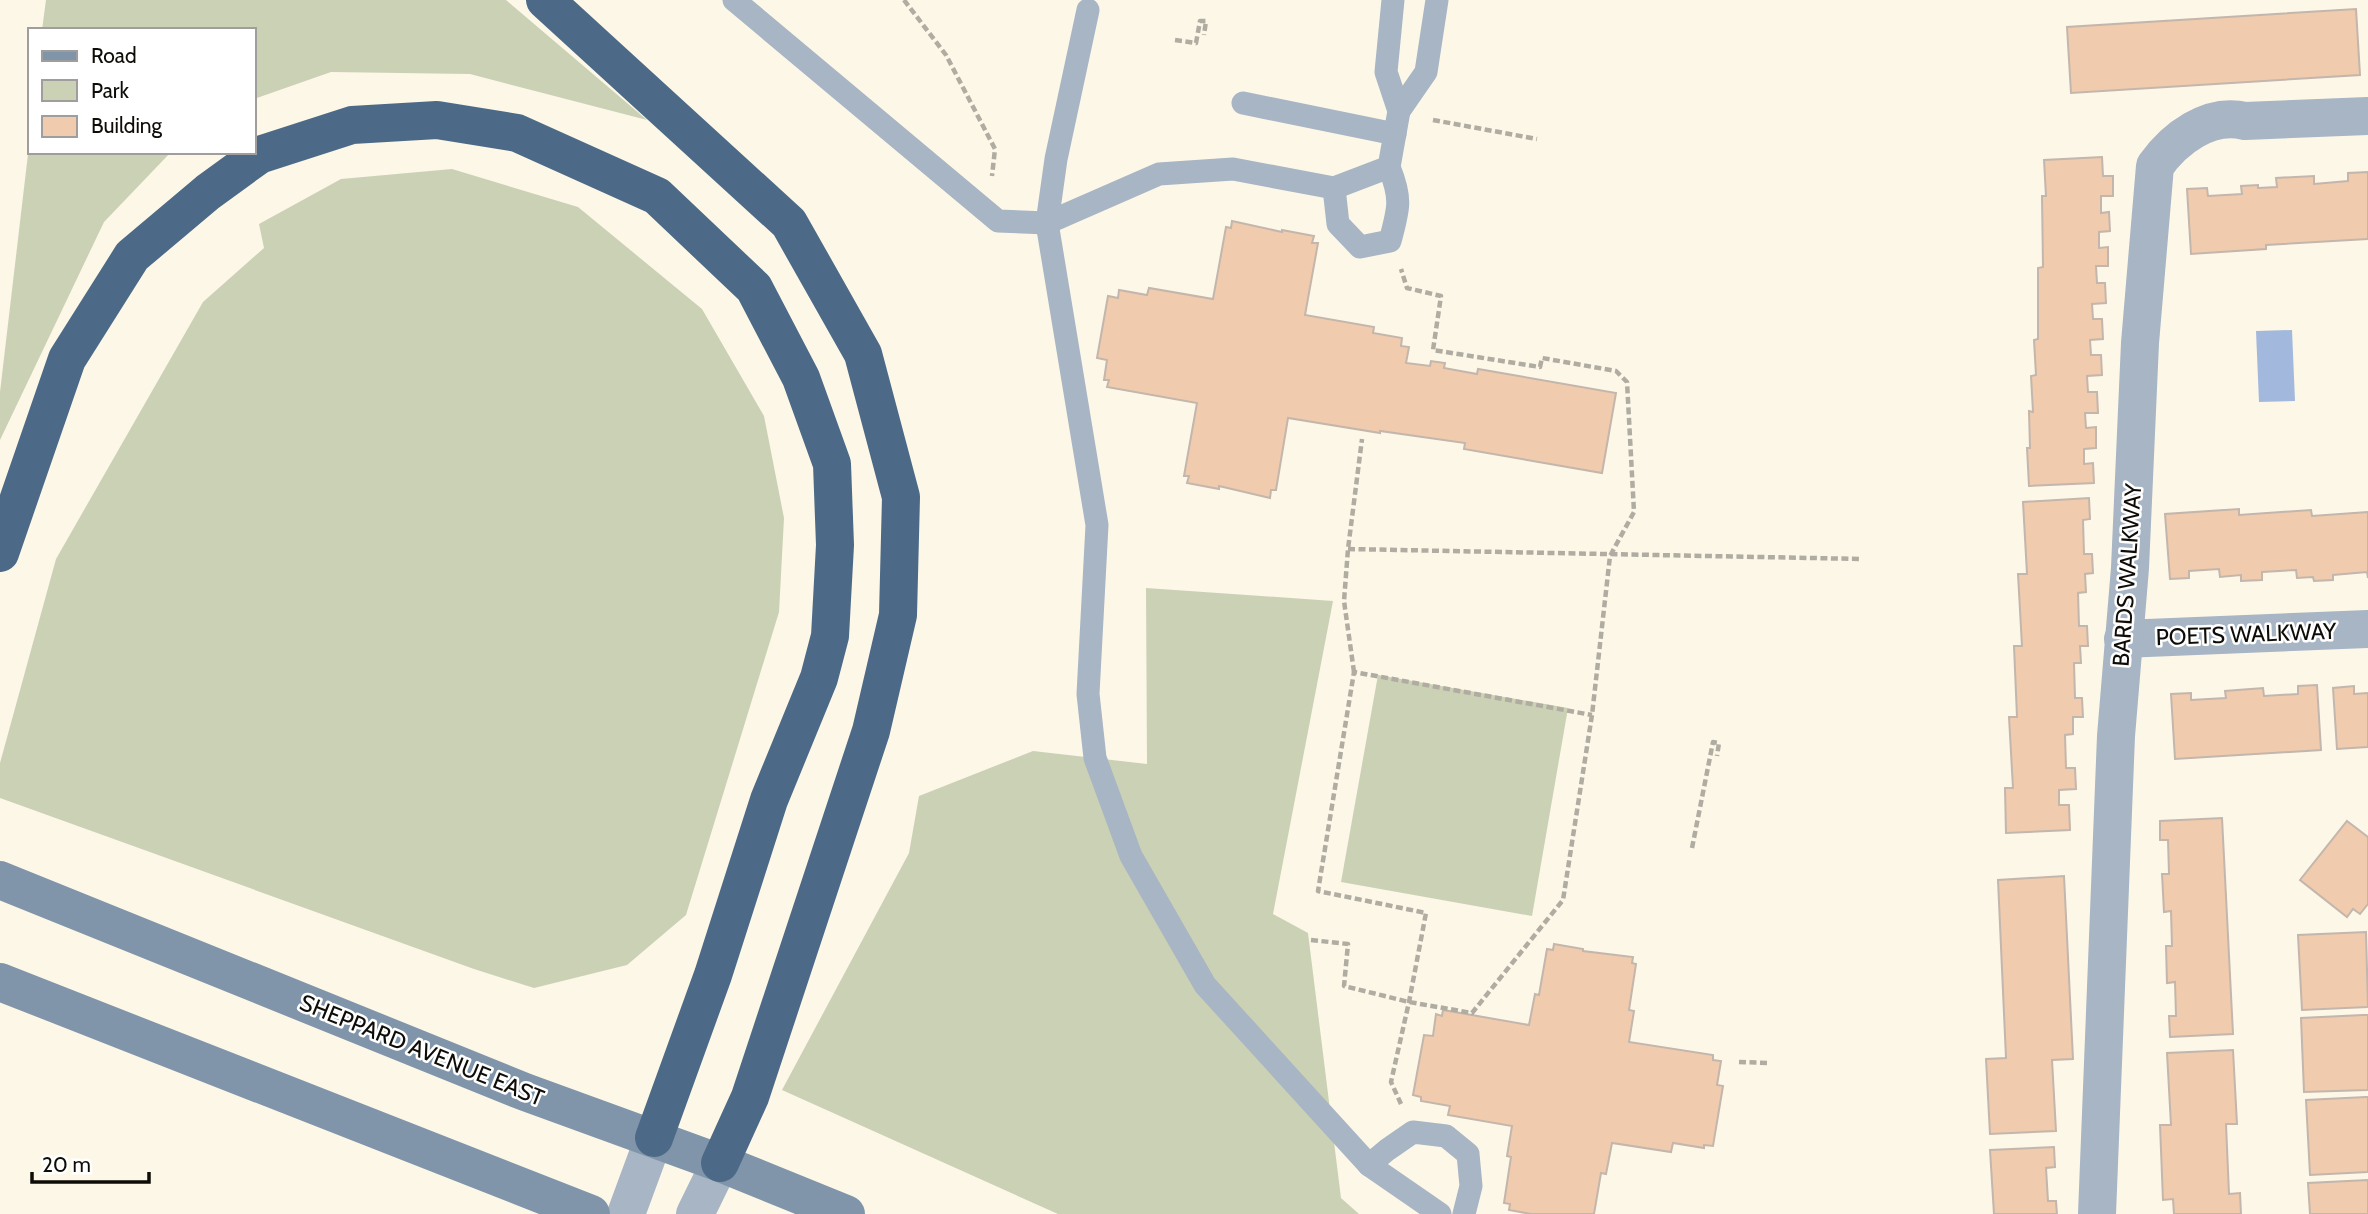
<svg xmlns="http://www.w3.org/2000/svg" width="2368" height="1214" viewBox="0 0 2368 1214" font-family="Cabin,sans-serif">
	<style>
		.green { fill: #cbd1b4 }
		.water { fill: #a3b8dd }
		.building { fill: #f1cbad; stroke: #c3b6ac; stroke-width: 2 }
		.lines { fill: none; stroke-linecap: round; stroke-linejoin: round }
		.path { stroke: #b1aca1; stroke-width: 4.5; stroke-dasharray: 7 3.5; stroke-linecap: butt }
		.service { stroke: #a7b5c4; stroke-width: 23 }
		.minor { stroke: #a7b5c4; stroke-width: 38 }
		.secondary { stroke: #8095aa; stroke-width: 38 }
		.motorway { stroke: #4c6a87; stroke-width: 38 }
		.labels { text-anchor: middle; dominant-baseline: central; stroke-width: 5; stroke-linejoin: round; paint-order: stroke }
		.street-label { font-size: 23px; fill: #0e0c07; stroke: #fff }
	</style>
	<rect width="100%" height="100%" fill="#fdf7e8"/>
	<g class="green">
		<path d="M46 0H506L647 120 470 74 331 72 254 99V30H42Z"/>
		<path d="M30 137V152H171L104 222 0 440V392Z"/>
		<path d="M452 169 578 207 702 309 764 416 784 518 779 612 686 915 627 965 534 988 474 969 0 798V763L56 559 203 302 264 248 259 224 341 179Z"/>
		<path d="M1146 588 1333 601 1273 914 1308 933 1341 1198 1359 1214H1058L782 1090 909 853 919 796 1033 751 1147 764Z"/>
		<path d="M1378 675 1568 708 1532 916 1341 882Z"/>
	</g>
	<path class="water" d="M2292 330 2295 401 2259 402 2256 331Z"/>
	<g class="building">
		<path d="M2356 9 2360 75 2071 93 2067 27Z"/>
		<path d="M2102 157 2103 176H2113V196H2101V213L2109 212 2110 231 2099 232V248L2108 247V266H2096L2097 283H2105L2106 303 2092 304 2093 319H2102L2103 339 2090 340 2091 355H2101L2102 375 2087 376 2088 392H2097L2098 413H2085L2086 428 2096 427V448L2084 449V464L2093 463 2094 483 2029 486 2027 448H2030L2029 411 2033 412 2031 376 2036 375 2034 340 2038 339V268L2043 267 2042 196H2046L2044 160Z"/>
		<path d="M2368 172V239L2266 245V249L2191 254 2187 189 2207 188 2208 196 2242 194 2241 186 2258 185V188L2277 187 2276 178 2314 176V184L2348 181V173Z"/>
		<path d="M1232 221 1282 232V230L1314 236 1312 243H1318L1305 315 1374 327 1373 333 1402 338 1401 346 1409 347 1406 363 1430 366 1431 361 1445 363 1444 368 1477 374 1478 369 1616 393 1602 473 1464 449 1465 443 1380 431V433L1288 418 1276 490H1271L1270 498 1219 486V489L1187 483 1189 476H1184L1197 403 1107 387 1109 380H1104L1107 360 1097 358 1108 296 1118 298 1119 290 1147 295 1149 288 1213 299 1226 227 1231 228Z"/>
		<path d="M2089 498 2090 519 2083 520 2084 554H2092L2093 573 2085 574 2086 592 2078 593 2079 626H2087L2088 646H2080L2081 663H2074L2075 698H2082L2083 717H2073V734L2065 735 2066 768H2075L2076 789 2059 790V805H2069L2070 830 2006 833 2005 788H2013L2009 717H2017L2014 646H2022L2018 574H2027L2023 502Z"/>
		<path d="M2239 509V515L2311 510 2312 516 2368 512V578L2367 572 2333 575V580L2314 581 2313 577 2297 578 2296 570 2262 572V580L2241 581V575L2220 577 2219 569 2189 571V578L2170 579 2165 514Z"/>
		<path d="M2317 685 2321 750 2175 759 2171 694 2191 693V700L2226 698 2225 691 2263 688 2264 696 2298 694V686Z"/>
		<path d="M2354 686V694L2368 693V747L2337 749 2333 688Z"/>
		<path d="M2222 818 2233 1034 2170 1037 2169 1016H2176L2175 982 2167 983 2166 946H2172L2171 911 2164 912 2162 874H2169L2168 840H2160V821Z"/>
		<path d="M2347 821 2368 837V904L2360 914 2353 909 2347 917 2300 880Z"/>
		<path d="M2064 876 2073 1059 2052 1060 2056 1131 1990 1134 1986 1059 2006 1058 1998 880Z"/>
		<path d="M2366 932 2368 1007 2302 1010 2298 935Z"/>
		<path d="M1554 944 1583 949V951L1633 957 1632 963 1636 964 1629 1010 1634 1011 1629 1042 1713 1055V1060L1721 1061 1717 1085 1723 1086 1713 1146 1704 1145V1148L1673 1143 1671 1152 1612 1143 1606 1174 1601 1173 1594 1214H1531L1509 1210 1510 1204 1504 1203 1511 1157 1507 1156 1512 1126 1448 1115 1450 1106 1421 1101V1097L1413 1095 1424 1035 1433 1036 1436 1014 1442 1016 1443 1010 1529 1025 1535 994 1539 995 1547 949 1553 950Z"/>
		<path d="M2363 1015H2368V1090L2304 1092 2301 1018Z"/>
		<path d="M2233 1050 2237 1124H2226L2229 1194 2240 1193 2241 1214H2174L2173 1199 2163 1200 2160 1125H2171L2167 1053Z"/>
		<path d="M2366 1097H2368V1172L2310 1175 2306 1100Z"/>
		<path d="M2054 1147 2055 1167 2046 1168 2048 1201H2056L2057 1214H1994L1990 1150Z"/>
		<path d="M2368 1180V1214H2310L2308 1183Z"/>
	</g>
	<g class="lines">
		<g class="path">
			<path d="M904 0 946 55 995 149 992 176"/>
			<path d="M1175 40 1196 43 1200 21H1206L1204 35"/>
			<path d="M1433 120 1537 139"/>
			<path d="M1348 549 1862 559"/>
			<path d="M1354 672 1344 601 1348 549 1362 439"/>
			<path d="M1692 848 1713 742 1719 743 1717 756"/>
			<path d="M1311 940 1348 944 1344 986 1409 1002 1472 1013 1563 900 1592 715 1610 556 1634 512 1627 382 1616 371 1542 358 1540 367 1433 350 1441 296 1407 288 1401 269"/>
			<path d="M1739 1062 1770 1063"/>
			<path d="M1401 1104 1391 1082 1409 1002 1426 913 1318 891 1354 672 1592 715"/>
		</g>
		<g class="service">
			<path d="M734 0 998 221 1047 223 1159 174 1233 169 1334 188 1389 167 1399 111 1426 72 1437 0"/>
			<path d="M1393 0 1386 72 1399 111"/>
			<path d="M1088 10 1056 159 1047 223 1097 525 1088 694 1095 758 1131 856 1205 985 1369 1165"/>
			<path d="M1243 103 1395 134"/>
			<path d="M1334 188 1338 224 1360 247 1390 241C1399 208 1402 199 1389 167"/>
			<path d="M1440 1214 1369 1165 1387 1150 1413 1132 1446 1136 1468 1154 1471 1186 1464 1214"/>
		</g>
		<g class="minor">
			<path d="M2123 639 2368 629"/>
			<path d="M626 1214 654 1138"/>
			<path d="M695 1214 720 1163"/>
			<path d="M2097 1214 2116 736 2130 568 2140 343 2155 166C2174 139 2209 112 2245 121L2368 116"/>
		</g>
		<g class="secondary">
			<path d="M0 880 525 1092 720 1163 846 1214"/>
			<path d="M0 982 591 1214"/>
		</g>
		<g class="motorway">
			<path d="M545 0 789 223 863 354 901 497 898 615 871 731 750 1097 720 1163"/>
			<path d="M0 553 67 359 132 256 208 192 259 155 352 125 437 120 517 133 657 196 754 288 801 378 832 464 835 545 830 636 819 678 769 800 713 975 654 1138"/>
		</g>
	</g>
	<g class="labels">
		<g class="street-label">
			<text transform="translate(2127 575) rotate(-86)">BARDS WALKWAY</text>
			<text transform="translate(2246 634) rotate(-2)">POETS WALKWAY</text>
			<text transform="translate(422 1050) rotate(22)">SHEPPARD AVENUE EAST</text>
		</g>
	</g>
	<rect x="28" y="28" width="228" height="126" fill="#ffffff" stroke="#9f9e9c" stroke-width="2"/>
	<rect x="42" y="51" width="35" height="10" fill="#8095aa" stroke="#9f9e9c" stroke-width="2"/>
	<text x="91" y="63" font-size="21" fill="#0e0c07">Road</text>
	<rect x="42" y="80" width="35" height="21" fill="#cbd1b4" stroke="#9f9e9c" stroke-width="2"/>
	<text x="91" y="98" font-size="21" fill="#0e0c07">Park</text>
	<rect x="42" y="116" width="35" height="21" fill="#f1cbad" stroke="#9f9e9c" stroke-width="2"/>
	<text x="91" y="133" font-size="21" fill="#0e0c07">Building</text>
	<path d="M32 1172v10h117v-10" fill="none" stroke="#0e0c07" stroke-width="3.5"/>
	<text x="42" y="1172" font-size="21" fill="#0e0c07" stroke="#ffffff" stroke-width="5" paint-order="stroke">20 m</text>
</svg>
